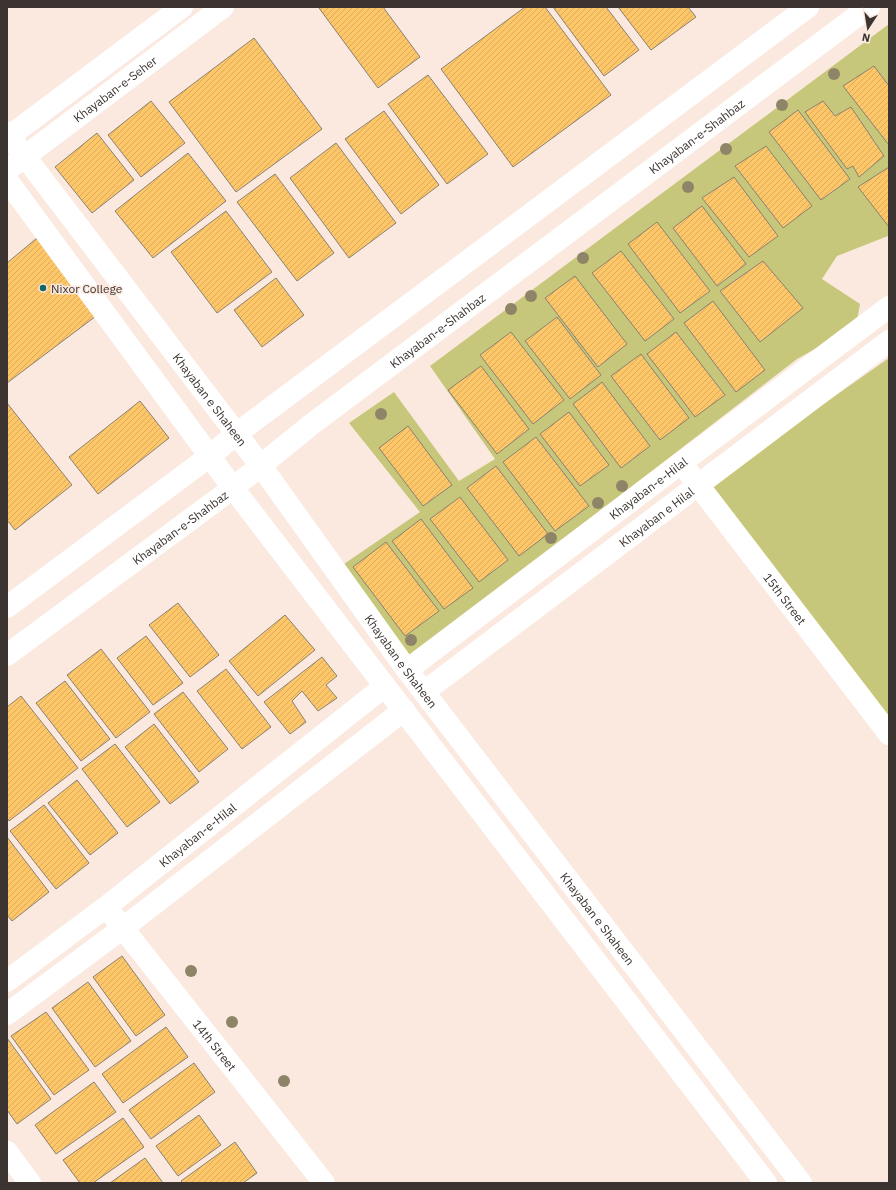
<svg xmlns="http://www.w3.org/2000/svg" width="896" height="1190" viewBox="0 0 896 1190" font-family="'IBM Plex Sans',sans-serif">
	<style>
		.green { fill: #c7c77b }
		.building { fill: url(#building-hatch); stroke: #8a8173 }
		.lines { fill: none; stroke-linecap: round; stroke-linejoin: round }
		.minor { stroke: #fff; stroke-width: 22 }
		.major { stroke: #fff; stroke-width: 22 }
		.tree { fill: #8e8568 }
		.poi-dot { fill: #146463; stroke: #fbe9df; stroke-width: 1.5 }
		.labels { text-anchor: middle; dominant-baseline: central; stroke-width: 3; stroke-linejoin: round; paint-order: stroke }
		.street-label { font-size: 12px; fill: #3b3430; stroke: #fbe9df }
		.poi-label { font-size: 12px; fill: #3b3430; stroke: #fbe9df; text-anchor: start }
	</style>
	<defs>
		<pattern id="building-hatch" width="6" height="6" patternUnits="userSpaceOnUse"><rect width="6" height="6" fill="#fcc669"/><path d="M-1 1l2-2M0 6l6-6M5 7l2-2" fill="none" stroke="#d9ab5b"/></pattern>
	</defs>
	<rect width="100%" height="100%" fill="#fbe9df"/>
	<g class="green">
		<path d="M889 24V237L888 236 837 256 822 279 860 304 856 326 797 359 407 660 341 566 420 512 349 423 394 392 459 481 495 459 430 366Z"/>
		<path d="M889 358V723L707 486Z"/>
	</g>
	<g class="building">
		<path d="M321 7H383L420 57 378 88 319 8Z"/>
		<path d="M525 7H545L611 95 513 167 441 69Z"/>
		<path d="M553 7H606L639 50 604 76Z"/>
		<path d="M618 7H688L696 17 651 50Z"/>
		<path d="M254 38 322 129 236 192 169 102Z"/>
		<path d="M874 66 889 86V145L843 86Z"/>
		<path d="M428 75 488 154 447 184 388 104Z"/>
		<path d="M151 101 185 143 141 177 108 135Z"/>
		<path d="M823 101 835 116 851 107 884 156 859 177 853 166 847 169 805 112Z"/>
		<path d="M798 110 850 179 821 200 769 132Z"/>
		<path d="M384 111 439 185 401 214 345 139Z"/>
		<path d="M97 133 134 180 92 213 55 167Z"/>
		<path d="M336 143 396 223 349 258 290 178Z"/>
		<path d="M766 146 812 206 783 228 735 166Z"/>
		<path d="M188 153 226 201 153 258 115 211Z"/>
		<path d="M889 167V227L858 187Z"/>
		<path d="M275 174 334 253 297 281 237 202Z"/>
		<path d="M734 177 778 236 749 257 702 198Z"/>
		<path d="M702 206 746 264 717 286 673 228Z"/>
		<path d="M226 211 272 272 217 313 171 252Z"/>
		<path d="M657 222 710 291 680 313 628 244Z"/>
		<path d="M37 238 100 313 7 383V263Z"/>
		<path d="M621 251 674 319 645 341 592 273Z"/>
		<path d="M763 261 803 308 760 342 720 291Z"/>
		<path d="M575 276 627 344 598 367 545 298Z"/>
		<path d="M276 278 304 315 262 347 234 310Z"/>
		<path d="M713 301 765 370 736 392 684 323Z"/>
		<path d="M557 317 601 375 570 399 525 341Z"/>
		<path d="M511 332 564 400 533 424 480 355Z"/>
		<path d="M676 332 725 395 695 417 647 354Z"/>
		<path d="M641 354 689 418 660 440 611 376Z"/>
		<path d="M481 366 529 429 497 454 448 390Z"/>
		<path d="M602 382 650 446 621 468 573 404Z"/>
		<path d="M140 401 169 438 98 494 69 457Z"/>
		<path d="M7 403 72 485 15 530 7 520Z"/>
		<path d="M569 412 609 465 580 486 540 434Z"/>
		<path d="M408 426 452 485 423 506 379 448Z"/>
		<path d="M536 437 589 506 555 531 503 462Z"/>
		<path d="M496 466 548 534 519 556 467 488Z"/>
		<path d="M460 497 508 560 479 582 430 519Z"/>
		<path d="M421 519 473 588 444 609 392 541Z"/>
		<path d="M386 542 439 611 405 636 353 567Z"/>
		<path d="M178 603 219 655 190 677 149 625Z"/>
		<path d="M285 615 315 650 258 696 229 661Z"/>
		<path d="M146 636 183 683 153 705 117 658Z"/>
		<path d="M101 649 150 712 116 738 67 675Z"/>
		<path d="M322 657 337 676 326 685 337 698 318 711 302 691 292 701 306 722 290 734 264 702Z"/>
		<path d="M226 669 271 727 242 749 197 691Z"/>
		<path d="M65 681 110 739 81 761 36 703Z"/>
		<path d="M183 692 228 749 199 772 154 714Z"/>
		<path d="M21 696 78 768 9 821 7 818V707Z"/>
		<path d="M154 724 199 782 170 804 125 747Z"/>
		<path d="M115 744 160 802 127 827 82 769Z"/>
		<path d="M77 780 118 833 90 855 48 803Z"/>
		<path d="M44 805 89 863 56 889 10 831Z"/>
		<path d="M7 837 49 892 12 921 7 915Z"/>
		<path d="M122 956 165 1015 136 1036 93 977Z"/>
		<path d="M88 982 131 1041 95 1067 52 1008Z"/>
		<path d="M46 1012 89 1070 54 1095 11 1036Z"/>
		<path d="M166 1027 188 1057 123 1103 102 1074Z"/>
		<path d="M7 1038 51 1099 17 1124 7 1110Z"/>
		<path d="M194 1063 215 1092 151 1139 129 1110Z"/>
		<path d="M94 1082 116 1112 56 1154 35 1125Z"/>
		<path d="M199 1115 221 1145 178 1176 156 1146Z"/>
		<path d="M123 1118 144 1147 93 1183H80L63 1160Z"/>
		<path d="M235 1142 257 1173 243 1183H183L181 1181Z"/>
		<path d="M145 1158 163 1183H110Z"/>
	</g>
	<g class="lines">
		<g class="minor">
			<path d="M7 138 182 7"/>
			<path id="s1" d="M7 170 223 7"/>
			<path id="s2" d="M689 473 889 734"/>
			<path id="s3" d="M407 670 681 463 889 307"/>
			<path id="s4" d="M424 692 889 341"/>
			<path id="s5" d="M114 917 324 1183"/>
			<path id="s6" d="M7 981 106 907 385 686"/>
			<path d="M7 1014 123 928 404 710"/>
			<path d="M7 1152 30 1183"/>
		</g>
		<g class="major">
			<path id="s7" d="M7 133 261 466 407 670 801 1183"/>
			<path d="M7 180 233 488 766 1183"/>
			<path d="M7 607 210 456 236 434 808 7"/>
			<path id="s8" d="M7 655 233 488 312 424 869 7"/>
		</g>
	</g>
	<g class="tree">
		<circle cx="834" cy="74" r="6"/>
		<circle cx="782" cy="105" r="6"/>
		<circle cx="726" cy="149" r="6"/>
		<circle cx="688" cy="187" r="6"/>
		<circle cx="583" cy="258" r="6"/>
		<circle cx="531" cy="296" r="6"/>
		<circle cx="511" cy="309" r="6"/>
		<circle cx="381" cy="414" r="6"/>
		<circle cx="622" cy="486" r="6"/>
		<circle cx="598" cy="503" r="6"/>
		<circle cx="551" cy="538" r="6"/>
		<circle cx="411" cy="640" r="6"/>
		<circle cx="191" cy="971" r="6"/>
		<circle cx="232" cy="1022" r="6"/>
		<circle cx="284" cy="1081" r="6"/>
	</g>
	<circle class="poi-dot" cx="43" cy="288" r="4"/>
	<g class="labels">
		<g class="street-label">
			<text stroke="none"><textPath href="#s1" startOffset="135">Khayaban-e-Seher</textPath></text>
			<text stroke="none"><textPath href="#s8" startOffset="863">Khayaban-e-Shahbaz</textPath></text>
			<text stroke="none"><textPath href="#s8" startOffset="539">Khayaban-e-Shahbaz</textPath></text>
			<text stroke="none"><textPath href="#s7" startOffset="335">Khayaban e Shaheen</textPath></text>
			<text stroke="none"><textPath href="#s3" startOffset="302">Khayaban-e-Hilal</textPath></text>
			<text stroke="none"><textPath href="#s4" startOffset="291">Khayaban e Hilal</textPath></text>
			<text stroke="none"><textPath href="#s8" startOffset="215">Khayaban-e-Shahbaz</textPath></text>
			<text stroke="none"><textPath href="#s2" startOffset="158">15th Street</textPath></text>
			<text stroke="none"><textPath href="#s7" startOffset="659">Khayaban e Shaheen</textPath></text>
			<text stroke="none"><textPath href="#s6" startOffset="240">Khayaban-e-Hilal</textPath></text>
			<text stroke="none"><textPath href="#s7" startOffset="983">Khayaban e Shaheen</textPath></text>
			<text stroke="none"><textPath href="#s5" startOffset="163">14th Street</textPath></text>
		</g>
		<g class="poi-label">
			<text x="51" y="288">Nixor College</text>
		</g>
	</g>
	<rect width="896" height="1190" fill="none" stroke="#3b3430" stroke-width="16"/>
	<g transform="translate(868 28) rotate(192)" stroke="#fbe9df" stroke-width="3" paint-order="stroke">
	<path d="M0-3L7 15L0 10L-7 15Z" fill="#3b3430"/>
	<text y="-6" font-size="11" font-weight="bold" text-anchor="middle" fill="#3b3430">N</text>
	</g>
</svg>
